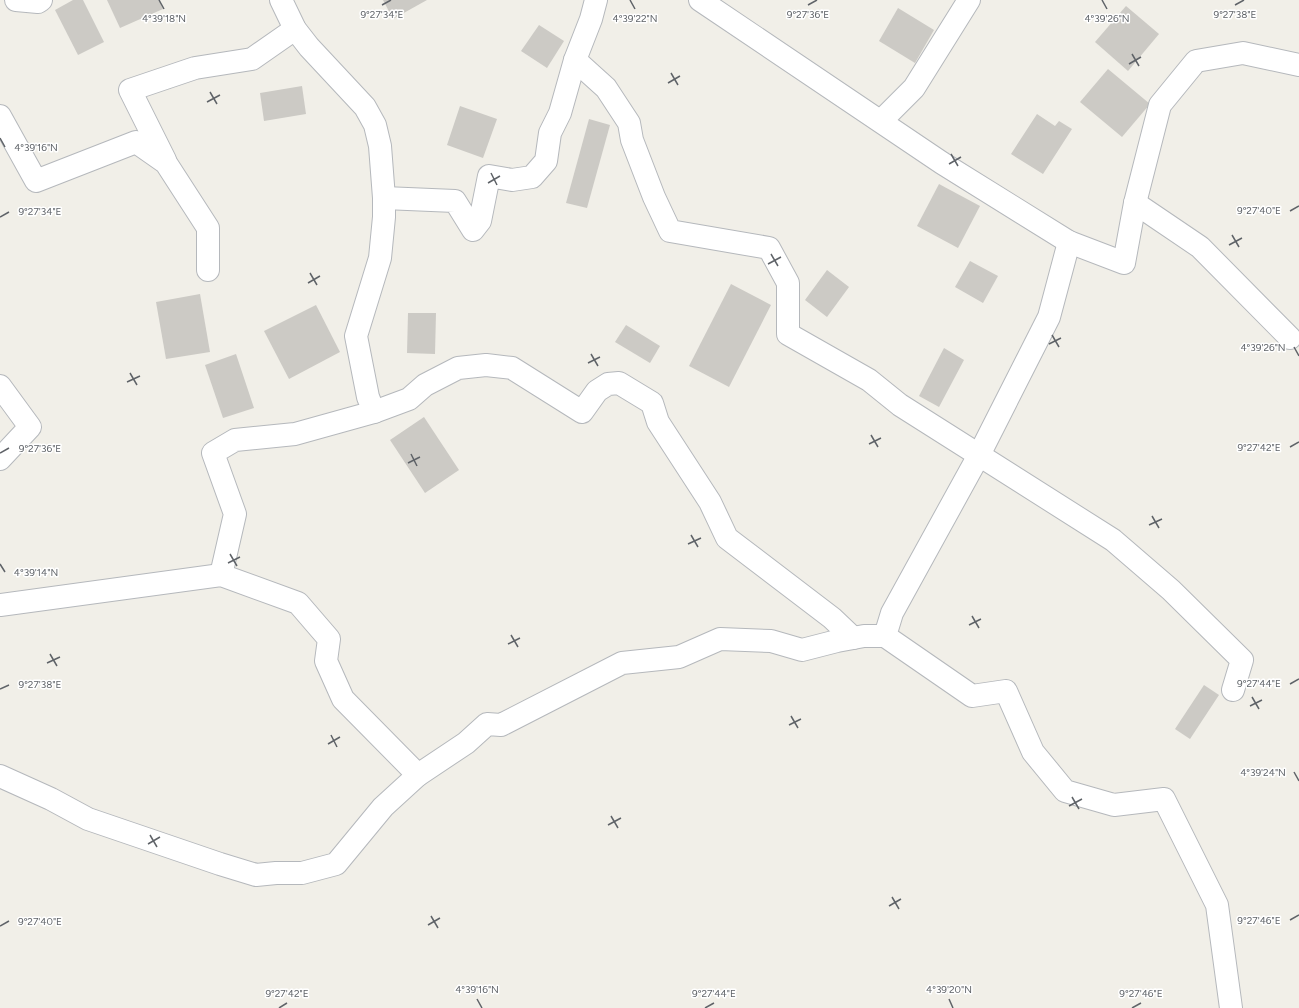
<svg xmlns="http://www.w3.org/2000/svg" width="1299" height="1008" viewBox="0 0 1299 1008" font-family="Figtree,sans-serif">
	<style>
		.building { fill: #cccac5 }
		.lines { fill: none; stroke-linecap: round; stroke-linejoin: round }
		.minor-casing { stroke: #b5b8bc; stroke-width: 24 }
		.minor { stroke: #fff; stroke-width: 22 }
		.ticks { fill: none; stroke: #5f6368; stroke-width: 1.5 }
		.ticks-label { font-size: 10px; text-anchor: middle; fill: #5f6368; stroke: #fff; stroke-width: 3; stroke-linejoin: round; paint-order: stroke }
	</style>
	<rect width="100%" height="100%" fill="#f1efe8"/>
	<g class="building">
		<path d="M73 0H83L104 42 78 55 55 10Z"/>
		<path d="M107 0H159L163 9 120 28Z"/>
		<path d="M383 0H427L393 19Z"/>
		<path d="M1126 6 1159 34 1128 71 1095 42Z"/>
		<path d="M898 8 934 30 915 63 879 41Z"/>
		<path d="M539 25 564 41 547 68 521 51Z"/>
		<path d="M1108 69 1150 104 1122 137 1080 102Z"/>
		<path d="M302 86 306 114 264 121 260 93Z"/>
		<path d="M460 106 497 119 483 158 447 145Z"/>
		<path d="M1037 114 1055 126 1059 121 1072 129 1043 174 1011 154Z"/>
		<path d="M589 119 610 125 587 208 566 203Z"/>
		<path d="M939 184 980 206 958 248 917 226Z"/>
		<path d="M970 261 998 276 983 303 955 287Z"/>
		<path d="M827 270 849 287 827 317 805 300Z"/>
		<path d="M731 284 771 305 729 387 689 366Z"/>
		<path d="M200 294 210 352 166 359 156 302Z"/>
		<path d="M316 305 340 352 289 379 264 331Z"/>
		<path d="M408 313H436L435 354 407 353Z"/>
		<path d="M626 325 660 346 650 363 615 342Z"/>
		<path d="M944 348 964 360 939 407 919 396Z"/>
		<path d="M236 354 254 408 223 418 205 365Z"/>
		<path d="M424 417 459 470 425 493 390 440Z"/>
		<path d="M1204 685 1219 695 1190 739 1175 729Z"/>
	</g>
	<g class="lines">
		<g class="minor-casing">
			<g id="minor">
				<path d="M16 0 38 2 41 0"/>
				<path d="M700 0 942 163 1069 242 1124 263 1135 203 1160 105 1196 61 1243 53 1299 65"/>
				<path d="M575 60 606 88 629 123 632 140 654 197 670 231 769 248 788 283V334L869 380 900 405 1113 540 1171 590 1242 660 1233 690"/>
				<path d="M0 116 36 181 136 142 166 163 208 228V270"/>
				<path d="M881 121 914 88 969 0"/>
				<path d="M165 160 130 90 195 68 252 59 295 29"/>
				<path d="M384 198 455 201 473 230 480 221 489 176 512 180 532 177 546 161 550 133 560 113 575 60 591 19 596 0"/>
				<path d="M1135 203 1200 247 1290 338"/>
				<path d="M1069 242 1049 317 979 455 892 613 885 636 972 696 1006 691 1033 752 1065 791 1114 805 1164 799 1217 905 1231 1008"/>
				<path d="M0 386 30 427 0 459"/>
				<path d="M374 412 409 399 425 385 458 368 486 365 512 368 582 412 597 391 608 384 619 383 652 403 658 422 710 502 727 538 832 618 853 638"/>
				<path d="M221 575 235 514 213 453 235 440 295 434 374 412 368 397 356 336 380 258 384 217V198L380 146 375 125 365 107 309 47 295 29 281 0"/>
				<path d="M0 605 221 575 298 603 329 639 326 661 343 699 418 775"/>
				<path d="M0 776 51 799 88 819 220 864 256 875 276 873H302L336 864 383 807 418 775 466 743 487 724 501 725 622 663 679 657 720 639 771 641 802 650 837 641 864 636H885"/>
			</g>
		</g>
		<use href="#minor" class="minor"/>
	</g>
	<path class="ticks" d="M159 0 164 9M630 0 635 9M1102 0 1107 9M382 5 391 0M808 5 817 0M1235 5 1244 0M1132 54 1139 66M1129 64 1141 57M671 73 678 85M668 83 680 76M210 92 217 104M207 102 220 95M0 138 5 147M951 154 958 166M949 164 961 157M491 173 497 185M488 183 500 176M1290 211 1299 206M0 217 9 212M1232 235 1239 247M1229 245 1242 238M771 254 778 266M768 264 781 257M310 273 317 285M308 283 320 276M1052 335 1059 347M1049 344 1061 338M1294 347 1299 356M591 354 598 366M588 363 600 357M130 373 137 385M127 382 140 376M871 435 878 447M869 444 881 438M1290 447 1299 442M0 453 9 448M411 454 417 466M408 463 420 457M1152 516 1159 528M1149 525 1162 519M691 535 698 547M688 544 701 538M230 554 237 566M228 563 240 557M0 564 5 572M972 616 979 628M969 625 981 619M511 635 518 647M508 644 520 638M50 654 57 666M47 663 60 657M1290 684 1299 679M0 689 9 685M1252 697 1259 709M1250 706 1262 700M791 716 798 728M789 725 801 719M331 735 337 747M328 744 340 737M1294 772 1299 781M1072 797 1079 809M1069 806 1082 799M611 816 618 828M608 825 621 818M150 835 157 847M148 844 160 837M892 897 899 909M889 906 901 899M431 916 438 928M1290 920 1299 915M428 925 440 918M0 926 9 921M477 999 482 1008M949 999 953 1008M279 1008 287 1003M705 1008 714 1003M1132 1008 1141 1003"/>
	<g class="ticks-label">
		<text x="382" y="18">9°27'34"E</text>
		<text x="808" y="18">9°27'36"E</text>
		<text x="1235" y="18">9°27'38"E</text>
		<text x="164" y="22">4°39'18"N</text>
		<text x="635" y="22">4°39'22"N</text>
		<text x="1107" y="22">4°39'26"N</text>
		<text x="36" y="151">4°39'16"N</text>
		<text x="1259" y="214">9°27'40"E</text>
		<text x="40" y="215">9°27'34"E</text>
		<text x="1263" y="351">4°39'26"N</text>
		<text x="1259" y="451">9°27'42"E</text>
		<text x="40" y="452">9°27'36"E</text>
		<text x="36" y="576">4°39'14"N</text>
		<text x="1259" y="687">9°27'44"E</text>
		<text x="40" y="688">9°27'38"E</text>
		<text x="1263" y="776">4°39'24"N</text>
		<text x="1259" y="924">9°27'46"E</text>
		<text x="40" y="925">9°27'40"E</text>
		<text x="477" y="993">4°39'16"N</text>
		<text x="949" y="993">4°39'20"N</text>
		<text x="287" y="997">9°27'42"E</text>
		<text x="714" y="997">9°27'44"E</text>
		<text x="1141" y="997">9°27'46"E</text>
	</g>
</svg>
